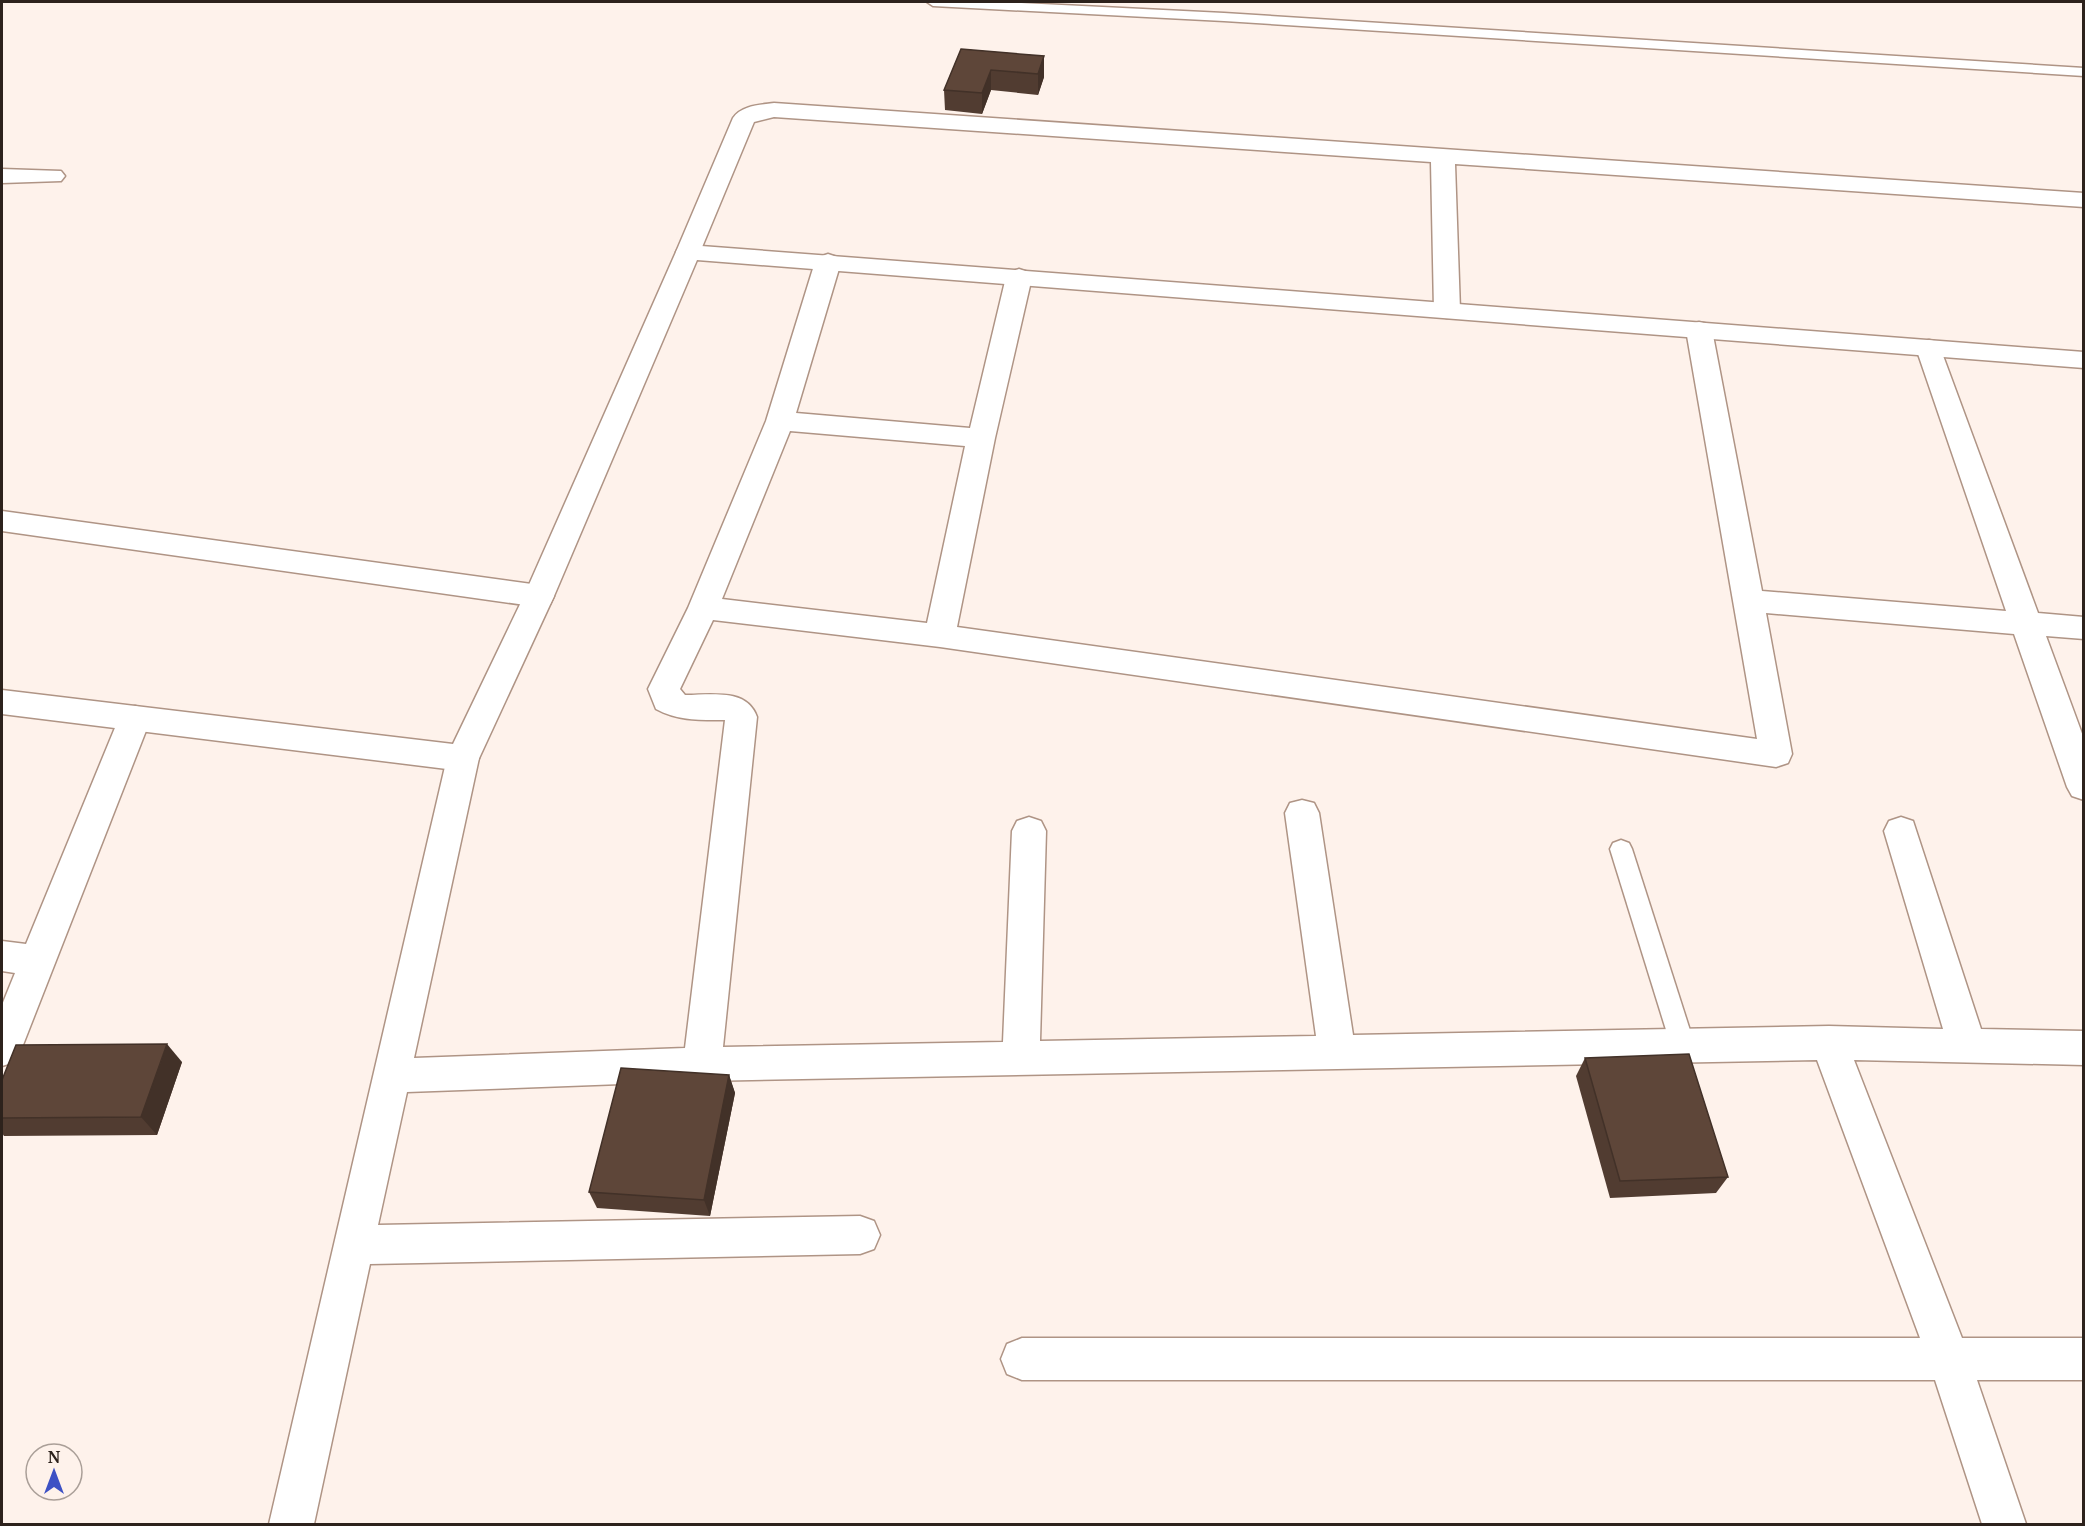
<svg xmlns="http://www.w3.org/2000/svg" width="2085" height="1526" viewBox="0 0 2085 1526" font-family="'Noto Serif',serif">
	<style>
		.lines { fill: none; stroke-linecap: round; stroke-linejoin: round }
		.service-casing { stroke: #af9485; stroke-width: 3 }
		.minor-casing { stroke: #af9485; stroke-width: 3 }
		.tertiary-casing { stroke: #af9485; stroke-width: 3 }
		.service { fill: #fff; fill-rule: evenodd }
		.minor { fill: #fff; fill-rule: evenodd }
		.tertiary { fill: #fff; fill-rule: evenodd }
		.wall { fill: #513c31 }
		.shaded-wall { fill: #423128 }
		.building { fill: #5e4639; stroke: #423128; stroke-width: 1.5 }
	</style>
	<rect width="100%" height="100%" fill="#fef2eb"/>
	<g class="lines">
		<g class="service-casing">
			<g id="service">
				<path d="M927 2H1001L1224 13 2084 68V76L1224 21 933 6Z"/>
				<path d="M1621 840 1629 843 1632 849 1695 1046 1691 1053 1683 1057 1675 1053 1671 1046 1610 849 1613 843Z"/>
			</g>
		</g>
		<g class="minor-casing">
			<g id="minor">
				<path d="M774 103 2084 193V207L1455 164 1460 310 1456 316 1447 318 1438 316 1434 310 1431 162 774 117 754 122 700 252 697 257 688 259 679 257 676 252 733 118C742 105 760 105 774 103Z"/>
				<path d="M2 169 61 171 65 176 61 181 2 183Z"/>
				<path d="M828 254 837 257 841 262 796 413 970 428 1006 277 1010 272 1019 269 1028 272 1032 277 995 438 957 627 1757 739 1686 330 1690 324 1699 322 1708 324 1712 330 1762 591 2006 611 1916 348 1920 342 1929 340 1938 342 2038 613 2084 617V639L2046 636 2084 739V800L2072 796 2067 787 2014 634 1766 613 1792 754 1788 763 1776 767 940 647 713 620 680 689 685 695C711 695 747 688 757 717L723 1047 1003 1042 1012 831 1017 821 1029 817 1041 821 1046 831 1040 1041 1316 1036 1285 813 1290 803 1302 800 1314 803 1319 813 1353 1035 1829 1026 1943 1029 1884 831 1889 821 1901 817 1913 821 1981 1029 2084 1031V1065L1854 1060 1962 1338H2084V1380H1977L2026 1524H1982L1935 1380H1022L1007 1374 1001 1359 1007 1344 1022 1338H1920L1817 1060 702 1081 407 1092 378 1225 860 1216 874 1221 880 1235 874 1249 860 1254 370 1264 314 1524H269L447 758 451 749 463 745 475 749 479 758 414 1058 685 1048 725 720C699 720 678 721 656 709L648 689 688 608 766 421 815 262 819 257ZM790 431 965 446 927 623 722 599Z"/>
				<path d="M2 511 539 585 550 588 554 596 550 604 539 607 2 531Z"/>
				<path d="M135 706 146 709 151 718 21 1050 15 1062 2 1066V1005L15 973 2 971V941L26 944 119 718 124 709Z"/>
			</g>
		</g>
		<g class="tertiary-casing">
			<path id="tertiary" d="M688 245 2084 352V368L697 260 554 596 475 767 463 771 2 714V690L453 744 524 596 676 252 679 247Z"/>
		</g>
		<use href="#service" class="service"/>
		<use href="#minor" class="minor"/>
		<use href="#tertiary" class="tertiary"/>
	</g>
	<g class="wall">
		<path d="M961 49 1044 56V77L1038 95 991 90 982 114 945 110 944 90Z"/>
		<path d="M1585 1058 1728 1177 1716 1193 1610 1198 1576 1076Z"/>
		<path d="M182 1062 157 1135 4 1136 2 1133V1080Z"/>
		<path d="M729 1075 735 1093 710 1216 597 1208 589 1192Z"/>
	</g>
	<g class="shaded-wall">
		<path d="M1044 56V77L1038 95V74Z"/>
		<path d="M991 70V90L982 114V93Z"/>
		<path d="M167 1044 182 1062 157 1135 141 1117Z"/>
		<path d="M729 1075 735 1093 710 1216 704 1200Z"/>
	</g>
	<g class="building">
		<path d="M961 49 1044 56 1038 74 991 70 982 93 944 90Z"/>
		<path d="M167 1044 141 1117 2 1118V1080L16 1045Z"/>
		<path d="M1689 1054 1728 1177 1620 1181 1585 1058Z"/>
		<path d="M621 1068 729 1075 704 1200 589 1192Z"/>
	</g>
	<rect width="2085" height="1526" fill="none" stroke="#2d221c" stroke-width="6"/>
	<g transform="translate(54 1472)"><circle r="28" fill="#fef2eb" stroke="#aa9f98" stroke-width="1.5"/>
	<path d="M0-4.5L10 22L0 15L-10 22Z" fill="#3d51c4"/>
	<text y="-9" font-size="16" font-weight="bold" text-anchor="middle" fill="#2d221c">N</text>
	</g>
</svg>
